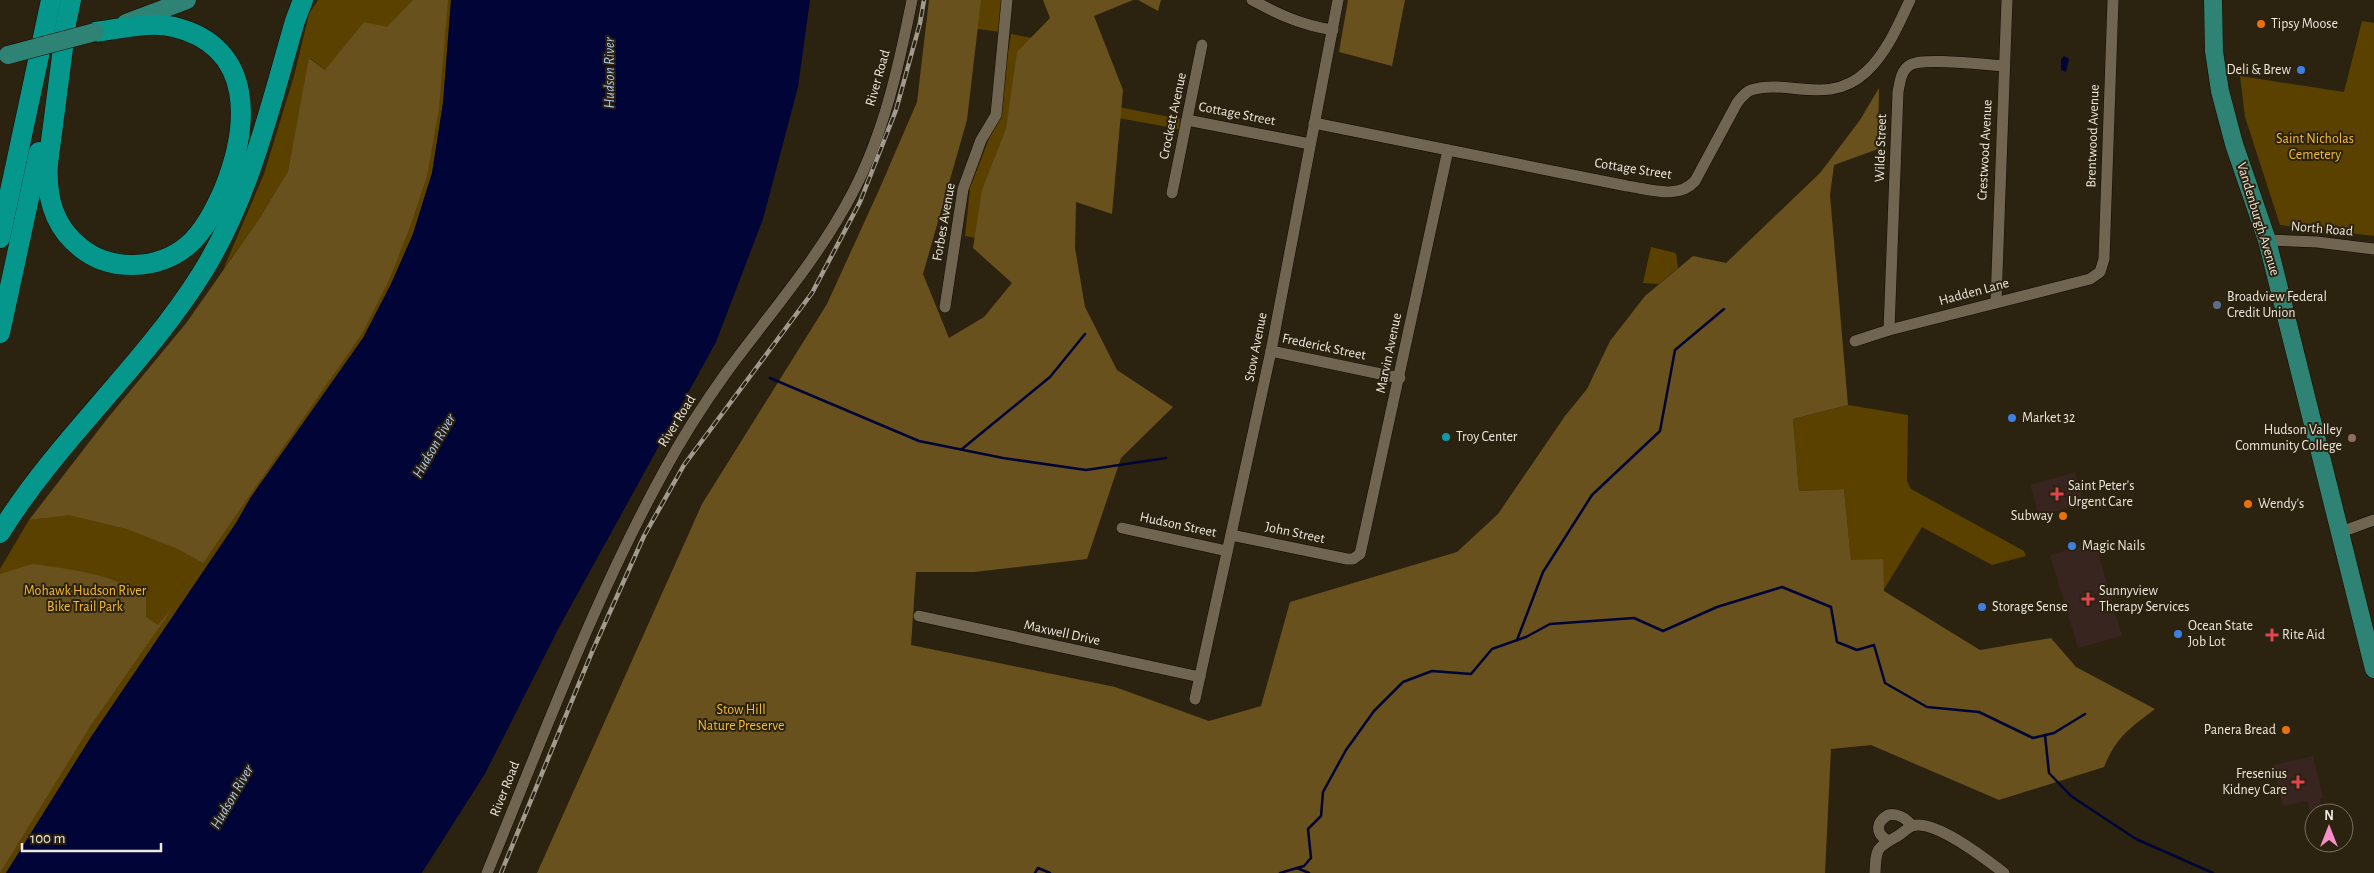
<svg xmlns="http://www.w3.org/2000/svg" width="2374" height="873" viewBox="0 0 2374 873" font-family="'Alegreya Sans',sans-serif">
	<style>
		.industrial { fill: #382520 }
		.green { fill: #5a4100 }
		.forest { fill: #69511e }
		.water { fill: #000436 }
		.pier { fill: #2b2210 }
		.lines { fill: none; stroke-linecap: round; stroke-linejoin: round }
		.stream { stroke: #000436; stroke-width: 2.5 }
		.minor-casing { stroke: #130b00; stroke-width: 12 }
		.primary-casing { stroke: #130b00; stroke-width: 19 }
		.motorway-casing { stroke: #130b00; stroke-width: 21 }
		.minor { stroke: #6f6551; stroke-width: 11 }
		.primary { stroke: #2f8374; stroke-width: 18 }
		.motorway { stroke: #05978c; stroke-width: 20 }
		.rail-casing { stroke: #a29b8d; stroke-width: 4.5 }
		.rail { stroke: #2b2210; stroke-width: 2.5; stroke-dasharray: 8; stroke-linecap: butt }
		.primary-bridge-casing { stroke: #130b00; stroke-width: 19; stroke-linecap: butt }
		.primary-bridge { stroke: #2f8374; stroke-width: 18 }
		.food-dot { fill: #e8710a; stroke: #2b2210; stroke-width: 2 }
		.shop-dot { fill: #3f7fe0; stroke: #2b2210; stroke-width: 2 }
		.service-dot { fill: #5c6f8a; stroke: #2b2210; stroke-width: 2 }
		.culture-dot { fill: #0f9aa8; stroke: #2b2210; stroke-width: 2 }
		.education-dot { fill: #8d6e63; stroke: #2b2210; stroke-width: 2 }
		.health-dot { fill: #e0444e; stroke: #2b2210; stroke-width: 2 }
		.labels { text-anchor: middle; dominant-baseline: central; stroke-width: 4; stroke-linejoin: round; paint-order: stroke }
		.poi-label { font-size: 14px; fill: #ede7dc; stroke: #2b2210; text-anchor: start }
		.street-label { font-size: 14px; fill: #ede7dc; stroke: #2b2210 }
		.park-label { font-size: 14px; fill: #f7bd36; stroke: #2b2210 }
		.water-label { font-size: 15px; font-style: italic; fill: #adc6ee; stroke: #2b2210 }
	</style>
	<rect width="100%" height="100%" fill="#2b2210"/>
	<g class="industrial">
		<path d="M2075 472 2084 503 2039 516 2030 485Z"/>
		<path d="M2095 542 2122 636 2078 648 2050 555Z"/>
		<path d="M2313 756 2323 798 2320 799 2323 809 2310 812 2307 801 2283 806 2273 765Z"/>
	</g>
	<g class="green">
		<path d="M318 0H451L443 103 432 173 413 234 391 284 363 338 251 497 236 523 91 737 6 873H0V578L3 573 0 574V569L29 520 45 518 258 254 325 70 310 58 288 171 259 219 223 270 264 174 294 76 309 14Z"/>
		<path d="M976 0H1004L1001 32 970 28Z"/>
		<path d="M2362 21 2374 23V236L2280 225 2245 117 2240 76 2344 92Z"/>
		<path d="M1011 34 1093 49 1082 100 1180 119 1179 129 1079 111 1044 250 965 236 970 188 998 115Z"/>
		<path d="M1651 247 1676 253 1678 268 1659 284 1643 283Z"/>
		<path d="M1848 405 1908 415 1907 481 1911 489 2024 551 2026 556 1992 565 1922 527 1883 591 1851 561 1844 489 1799 491 1793 419Z"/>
	</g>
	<g class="forest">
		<path d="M413 0H448L439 108 427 176 411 224 390 278 363 332 203 563 178 549 127 529 69 515 29 520 107 419 187 322 259 219 288 171 309 58 325 70 364 22 387 27Z"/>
		<path d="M929 0H981L967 120 923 274 949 338 984 317 1012 283 973 248 982 190 1006 129 1017 52 1050 18 1043 0H1133L1094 16 1123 90 1112 214 1076 202 1075 248 1085 307 1117 370 1173 407 1121 458 1087 559 974 572H916L911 645 1115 687 1209 721 1261 706 1290 602 1457 552 1498 514 1565 416 1587 389 1610 341 1645 296 1693 256 1726 263 1820 173 1860 120 1879 88 1878 149 1834 165 1830 195 1848 405 1793 419 1799 491 1844 489 1851 560 1883 559 1884 591 1980 650 2051 638 2076 667 2155 709C2129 729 2117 736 2104 767L1999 800 1871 745 1831 749 1825 873H537L702 504 827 304 879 190 917 102Z"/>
		<path d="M1138 0H1161L1158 11Z"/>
		<path d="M1348 0H1405L1392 66 1339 52Z"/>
		<path d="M32 564C75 570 108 573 146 596V617L158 625 174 606 91 725 0 873V574Z"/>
	</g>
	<g class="water">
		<path d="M451 0H810L798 87 763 219 716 342 561 624 485 774 422 873H6L91 737 236 523 251 497 363 338 391 284 413 234 432 173 443 103Z"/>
		<path d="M2064 56 2069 59 2066 72 2061 70V59Z"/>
	</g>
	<path class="pier" d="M660 446 663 448 563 625 487 775 425 873H422L485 774 561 624Z"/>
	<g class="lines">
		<g class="stream">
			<path d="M770 378 919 441 1003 458 1086 470 1166 458"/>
			<path d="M962 449 1050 377 1085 334"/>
			<path d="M1517 640 1543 572 1592 495 1660 431 1675 350 1724 309"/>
			<path d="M2045 735 2049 773 2071 796 2136 839 2213 873"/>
			<path d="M1297 868 1309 873"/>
			<path d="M1035 873 1038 868 1050 873"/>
			<path d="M1280 873 1304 866 1311 858 1308 829 1321 816 1323 792 1346 750 1374 711 1403 682 1432 671 1471 674 1492 649 1526 637 1550 624 1634 618 1663 631 1717 607 1782 587 1831 607 1837 642 1857 650 1874 645 1885 683 1927 707 1979 712 2033 738 2054 733 2085 714"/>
		</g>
		<g class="minor-casing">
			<g id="minor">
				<path d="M1252 0C1280 15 1301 25 1333 30"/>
				<path d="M1187 120 1310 144"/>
				<path d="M1314 123 1627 186C1650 189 1678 200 1695 181L1737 103C1741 98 1745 92 1751 90 1788 78 1828 107 1866 72 1886 54 1899 24 1910 0"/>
				<path d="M1172 193 1202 45"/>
				<path d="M2267 240 2317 242 2374 249"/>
				<path d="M1996 302 2007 0"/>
				<path d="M945 307 963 189 981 140 996 115 1007 0"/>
				<path d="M1889 330 1898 92C1900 82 1901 70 1910 65 1922 57 1987 65 2004 66"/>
				<path d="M1855 341 1889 330 2090 279 2100 272 2104 259 2113 0"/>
				<path d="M1271 351 1400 378"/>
				<path d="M1122 528 1227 551"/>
				<path d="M2341 532 2374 520"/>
				<path d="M1231 535 1347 559H1353L1360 554 1448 150"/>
				<path d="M919 616 1200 677"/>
				<path d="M1195 699 1271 351 1338 0"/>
				<path d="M1887 840C1875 833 1876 822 1888 815 1897 813 1906 818 1912 826"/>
				<path d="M487 873C543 738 593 601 663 473 682 438 703 405 726 373 770 313 819 258 853 192 884 133 899 65 912 0"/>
				<path d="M1875 873C1876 849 1876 848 1896 837 1902 834 1907 828 1912 826 1934 818 1987 860 2004 873"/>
			</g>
		</g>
		<g class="primary-casing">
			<g id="primary">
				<path d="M2213 0 2214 51 2220 91 2234 144 2267 240 2374 669"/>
				<path d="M126 23 187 0"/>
			</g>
		</g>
		<g class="motorway-casing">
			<g id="motorway">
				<path d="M66 25 48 164C46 198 54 227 81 248 111 272 158 270 187 246 204 232 215 209 224 189 249 127 256 47 174 27 149 21 120 29 95 32"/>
				<path d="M63 38 71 0"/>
				<path d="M0 238 51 0"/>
				<path d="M0 333 39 152"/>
				<path d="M0 533C58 439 144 366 202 273 250 196 270 107 295 21L303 0"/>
			</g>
		</g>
		<use href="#minor" class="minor"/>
		<use href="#primary" class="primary"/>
		<use href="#motorway" class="motorway"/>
		<g class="rail-casing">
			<path id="rail" d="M501 873 592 652 644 536 684 465 812 293 860 202 896 110 920 23 924 0"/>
		</g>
		<use href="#rail" class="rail"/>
		<g class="primary-bridge-casing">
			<path id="primary-bridge" d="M8 55 95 32"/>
		</g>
		<use href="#primary-bridge" class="primary-bridge"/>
	</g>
	<g class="food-dot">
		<circle cx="2261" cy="24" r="5"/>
		<circle cx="2248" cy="504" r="5"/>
		<circle cx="2063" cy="516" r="5"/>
		<circle cx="2286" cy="730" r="5"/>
	</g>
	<g class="shop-dot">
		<circle cx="2301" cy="70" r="5"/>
		<circle cx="2012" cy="418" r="5"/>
		<circle cx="2072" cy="546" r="5"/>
		<circle cx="1982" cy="607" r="5"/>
		<circle cx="2178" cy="634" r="5"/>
	</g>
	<circle class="service-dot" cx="2217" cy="305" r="5"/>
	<circle class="culture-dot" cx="1446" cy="437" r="5"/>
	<circle class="education-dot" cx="2352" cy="438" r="5"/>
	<g class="health-dot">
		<path d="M2054.5 486.5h5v5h5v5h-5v5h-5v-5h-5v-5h5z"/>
		<path d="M2085.5 591.5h5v5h5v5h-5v5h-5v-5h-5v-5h5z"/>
		<path d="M2269.5 627.5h5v5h5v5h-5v5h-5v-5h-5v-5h5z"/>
		<path d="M2295.5 774.5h5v5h5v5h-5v5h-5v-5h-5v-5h5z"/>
	</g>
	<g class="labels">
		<g class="poi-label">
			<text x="2271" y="24">Tipsy Moose</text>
			<text x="2291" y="70" text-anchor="end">Deli &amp; Brew</text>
			<text x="2227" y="297">Broadview Federal<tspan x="2227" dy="16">Credit Union</tspan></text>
			<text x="2022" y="418">Market 32</text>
			<text x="2342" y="430" text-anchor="end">Hudson Valley<tspan x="2342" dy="16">Community College</tspan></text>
			<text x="1456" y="437">Troy Center</text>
			<text x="2068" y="486">Saint Peter's<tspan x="2068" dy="16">Urgent Care</tspan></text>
			<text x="2258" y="504">Wendy's</text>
			<text x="2053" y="516" text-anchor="end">Subway</text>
			<text x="2082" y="546">Magic Nails</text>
			<text x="2099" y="591">Sunnyview<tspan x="2099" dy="16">Therapy Services</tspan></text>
			<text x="1992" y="607">Storage Sense</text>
			<text x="2188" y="626">Ocean State<tspan x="2188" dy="16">Job Lot</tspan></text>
			<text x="2282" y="635">Rite Aid</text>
			<text x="2276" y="730" text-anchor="end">Panera Bread</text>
			<text x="2287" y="774" text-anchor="end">Fresenius<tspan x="2287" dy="16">Kidney Care</tspan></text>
		</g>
		<g class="street-label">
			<text transform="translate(878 78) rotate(-74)">River Road</text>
			<text transform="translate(1237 114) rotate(11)">Cottage Street</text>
			<text transform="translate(1173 116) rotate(-78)">Crockett Avenue</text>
			<text transform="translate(2093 136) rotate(-88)">Brentwood Avenue</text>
			<text transform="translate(1881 148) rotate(-88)">Wilde Street</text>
			<text transform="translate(1985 150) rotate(-87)">Crestwood Avenue</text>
			<text transform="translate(1633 169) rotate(9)">Cottage Street</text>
			<text transform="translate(2258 219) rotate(73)">Vandenburgh Avenue</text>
			<text transform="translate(944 222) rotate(-80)">Forbes Avenue</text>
			<text transform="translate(2322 229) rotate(5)">North Road</text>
			<text transform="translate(1974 292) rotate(-15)">Hadden Lane</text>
			<text transform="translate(1256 347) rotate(-79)">Stow Avenue</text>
			<text transform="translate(1324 347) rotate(12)">Frederick Street</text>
			<text transform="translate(1389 353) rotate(-78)">Marvin Avenue</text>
			<text transform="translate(677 421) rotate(-58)">River Road</text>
			<text transform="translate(1178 525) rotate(12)">Hudson Street</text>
			<text transform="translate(1295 533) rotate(12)">John Street</text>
			<text transform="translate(1062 633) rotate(12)">Maxwell Drive</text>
			<text transform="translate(505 789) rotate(-68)">River Road</text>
		</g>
		<g class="park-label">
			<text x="2315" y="139">Saint Nicholas<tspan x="2315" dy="16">Cemetery</tspan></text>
			<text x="85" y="591">Mohawk Hudson River<tspan x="85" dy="16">Bike Trail Park</tspan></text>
			<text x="741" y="710">Stow Hill<tspan x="741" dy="16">Nature Preserve</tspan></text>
		</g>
		<g class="water-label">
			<text transform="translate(609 73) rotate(-90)">Hudson River</text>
			<text transform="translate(434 446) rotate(-60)">Hudson River</text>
			<text transform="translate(232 797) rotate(-60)">Hudson River</text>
		</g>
	</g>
	<g transform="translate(2329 828)"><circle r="24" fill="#2b2210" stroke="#797162"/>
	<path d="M0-4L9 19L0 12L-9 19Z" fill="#fa8fc7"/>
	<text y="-8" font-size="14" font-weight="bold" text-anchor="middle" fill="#ede7dc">N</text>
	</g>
	<path d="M22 843v8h139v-8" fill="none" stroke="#ede7dc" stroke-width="2.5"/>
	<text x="30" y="843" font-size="15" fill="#ede7dc" stroke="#2b2210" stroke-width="4" paint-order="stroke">100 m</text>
</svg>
